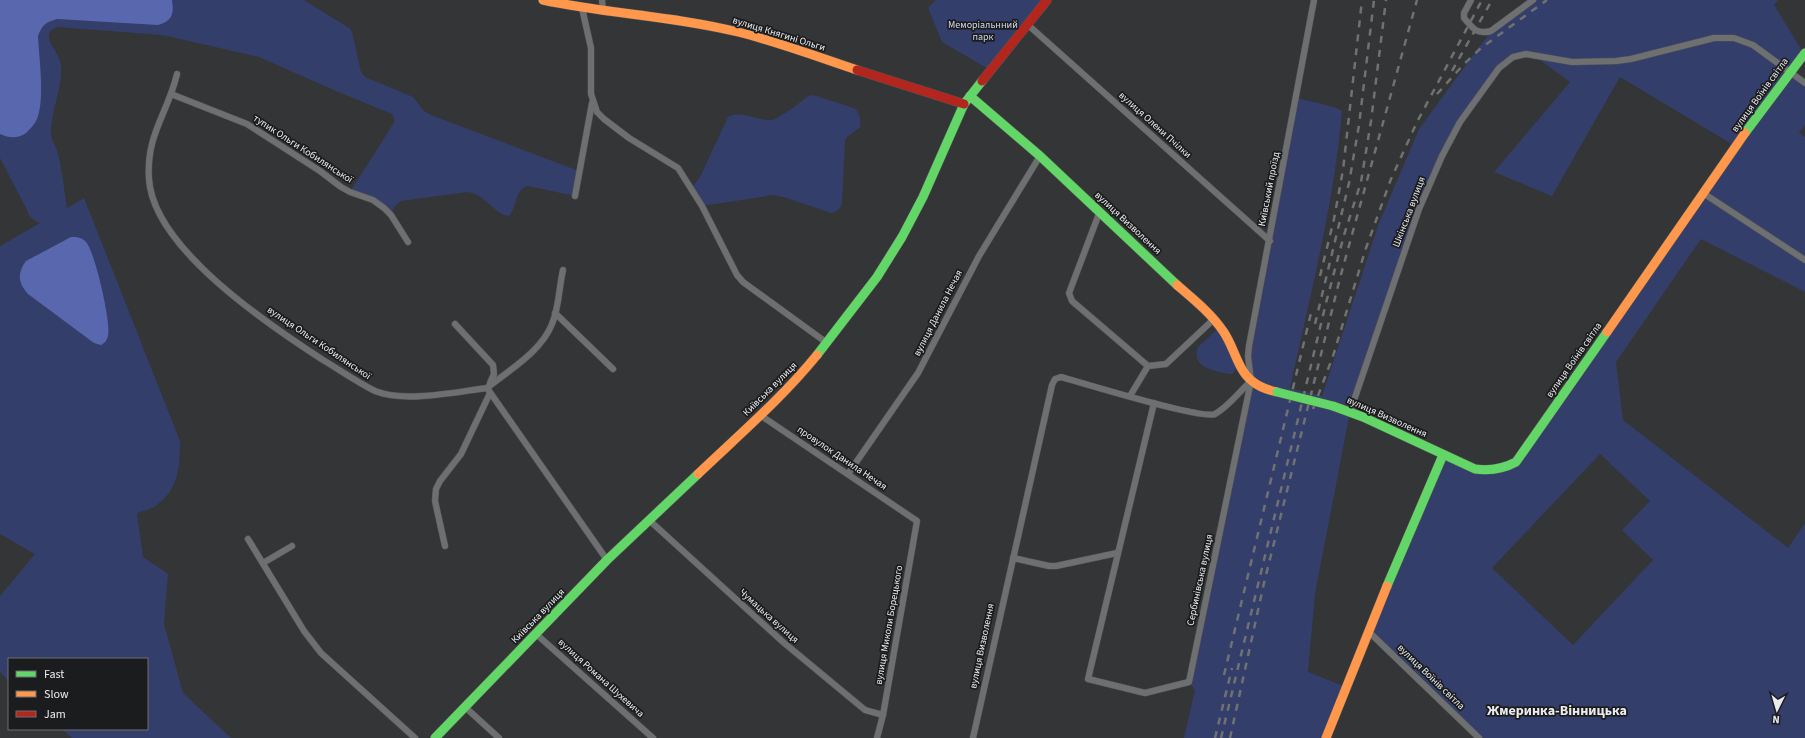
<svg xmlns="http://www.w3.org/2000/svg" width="1805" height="738" viewBox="0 0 1805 738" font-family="'Source Sans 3',sans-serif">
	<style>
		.green { fill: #343e6b; fill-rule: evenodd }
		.water { fill: #5968ae }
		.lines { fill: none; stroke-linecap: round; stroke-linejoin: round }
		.street-casing { stroke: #525253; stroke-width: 7 }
		.fast-casing { stroke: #525253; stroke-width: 10 }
		.slow-casing { stroke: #525253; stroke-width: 10 }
		.jam-casing { stroke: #525253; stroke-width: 10 }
		.street { stroke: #6e6f70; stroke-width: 6 }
		.fast { stroke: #63d668; stroke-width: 9 }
		.slow { stroke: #ff974d; stroke-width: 9 }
		.jam { stroke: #b3261e; stroke-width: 9 }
		.rail { stroke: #707172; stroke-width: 2.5; stroke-dasharray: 7 7; stroke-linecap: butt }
		.fast-bridge-casing { stroke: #525253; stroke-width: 10; stroke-linecap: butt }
		.fast-bridge { stroke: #63d668; stroke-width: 9 }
		.labels { text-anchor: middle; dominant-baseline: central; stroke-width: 3.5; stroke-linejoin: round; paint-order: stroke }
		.park-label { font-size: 10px; fill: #d2d9ee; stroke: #1b1c1d }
		.street-label { font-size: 10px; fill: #ebebed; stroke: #1b1c1d }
		.district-label { font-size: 14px; font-weight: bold; fill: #ebebed; stroke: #1b1c1d }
	</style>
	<rect width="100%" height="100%" fill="#343536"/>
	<g class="green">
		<path d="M164 0H304L349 28 352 32 361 72 365 77 413 97 424 111 431 115 579 171 575 196 528 186C515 189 517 207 509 216 495 215 484 193 467 192L401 201 394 207 391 215 384 208 350 192 395 121 392 114 336 91 259 57 162 35 57 27C37 35 60 51 61 65 63 84 52 110 51 129 50 137 54 143 57 150 62 168 64 189 67 208L84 198 180 441C180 466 179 488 158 504 153 509 144 511 137 513L143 557 168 574 164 624 183 693 231 738H72L62 729H147V659H9V681L0 672V596L35 554 0 534V246L40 223C32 219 29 217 26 208L0 158V123L41 27 48 21 57 19 102 21Z"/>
		<path d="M936 0H1047L990 70 942 42 928 8Z"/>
		<path d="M1533 0H1778L1774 5 1804 54 1791 72 1805 83V125L1799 133 1805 137V292L1701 239 1616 362 1623 420 1788 548 1805 523V738H1479L1368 631 1443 455 1475 469 1511 465 1735 146 1620 77 1552 196 1494 172 1570 82 1533 55 1508 60 1465 114 1433 176 1350 412 1315 594 1308 672 1346 687 1327 738H1184L1195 690 1189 682 1251 381 1249 365 1297 98 1334 107 1342 111C1334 205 1310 296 1290 388L1322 396 1379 223 1419 129 1491 31ZM1600 454 1650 501 1622 530 1653 560 1573 645 1492 568Z"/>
		<path d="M813 95 854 108C860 113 861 119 860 127L846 138 845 142 842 203C840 210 837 211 831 213L787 198 773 195 702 206 691 189 700 177 728 117C740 109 757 121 771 120 779 119 801 102 808 96Z"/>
		<path d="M1220 327 1239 362 1235 371 1232 374C1226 374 1221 372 1216 371 1203 367 1193 363 1198 347Z"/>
	</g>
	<g class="water">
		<path d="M0 0H172C174 13 173 21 158 25L57 19C46 22 42 25 38 36 39 57 45 100 37 119 35 124 30 129 26 133 17 139 9 138 0 134Z"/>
		<path d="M71 237C77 237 81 237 86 242 95 252 111 322 108 336 107 340 105 343 101 345L94 343 28 294C18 283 17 273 26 261Z"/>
	</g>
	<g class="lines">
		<g class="street-casing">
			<g id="street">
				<path d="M602 0 603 11"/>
				<path d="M1471 0 1464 13V18C1473 28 1476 35 1491 31L1533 0"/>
				<path d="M582 8 591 48V94L597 112 604 119 629 138 678 168 702 206 737 275 743 282 827 343"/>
				<path d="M1027 24 1270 241"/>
				<path d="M177 74C168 113 146 134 149 179 153 248 269 325 323 360 340 370 357 382 375 391 405 403 455 392 487 388"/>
				<path d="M171 94 247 124 320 171 341 187 350 192 373 200 384 208 391 215 408 242"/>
				<path d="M1703 193 1805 260"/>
				<path d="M575 196 592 103"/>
				<path d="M1100 211 1069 293 1072 301 1148 366 1166 364 1214 319"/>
				<path d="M555 313 613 369"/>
				<path d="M455 324 493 365 494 374 490 383"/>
				<path d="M487 388 607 560"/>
				<path d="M487 388C509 370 541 352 552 324 559 308 559 287 563 270"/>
				<path d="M1130 396 1148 366"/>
				<path d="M1154 403 1088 679 1145 693 1189 682 1251 381 1248 356 1249 346 1314 0"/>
				<path d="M1350 412 1419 209 1442 156 1460 122 1499 68 1513 57 1526 54 1572 62 1616 61 1631 59 1714 38H1734L1753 45 1805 83"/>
				<path d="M760 415 917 521 883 715 877 738"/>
				<path d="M848 474 918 373 979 256 1040 156"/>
				<path d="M649 520 783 642 865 710 883 715"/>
				<path d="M248 539 304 631 321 653 415 738"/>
				<path d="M445 546 435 501 436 489 440 481 461 454 490 393"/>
				<path d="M1013 558 1049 566H1056L1117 553"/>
				<path d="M263 563 292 546"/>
				<path d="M1368 631 1479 738"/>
				<path d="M536 634 653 738"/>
				<path d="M465 707 499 738"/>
				<path d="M973 738 1052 385 1055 379 1061 377C1082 383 1203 420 1215 414 1228 407 1240 391 1251 381"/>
			</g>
		</g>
		<g class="fast-casing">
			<g id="fast">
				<path d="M970 96 1040 156 1177 285"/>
				<path d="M1745 133 1805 53"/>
				<path d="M817 355 877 277 902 237 923 197 964 104 982 81"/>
				<path d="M1333 406 1363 417 1475 469C1490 471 1503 469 1516 462L1607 332"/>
				<path d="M1387 586 1443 455"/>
				<path d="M435 738 607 560 698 474"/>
			</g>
		</g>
		<g class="slow-casing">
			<g id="slow">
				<path d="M543 0C608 14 674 16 738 32 778 42 818 57 857 70"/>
				<path d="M1177 285C1193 299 1211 313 1223 331 1234 346 1237 369 1252 381 1259 387 1268 390 1277 392"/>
				<path d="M1607 332 1745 133"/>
				<path d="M698 474C739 435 782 398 817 355"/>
				<path d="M1326 738 1387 586"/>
			</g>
		</g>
		<g class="jam-casing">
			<g id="jam">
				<path d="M857 70 964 104"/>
				<path d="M982 81 1047 0"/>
			</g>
		</g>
		<use href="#street" class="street"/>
		<use href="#fast" class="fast"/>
		<use href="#slow" class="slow"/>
		<use href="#jam" class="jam"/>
		<g class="rail">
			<path d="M1452 71 1492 0"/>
			<path d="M1437 94 1464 64 1481 48 1547 0"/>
			<path d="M1320 276 1334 219 1343 170 1362 0"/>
			<path d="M1315 324 1349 183 1359 125 1374 0"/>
			<path d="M1313 409 1333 356 1366 248 1391 179 1417 122 1482 0"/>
			<path d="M1224 675 1311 313"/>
			<path d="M1215 738 1232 668"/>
			<path d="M1221 738 1326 303 1344 235 1361 182 1371 121 1386 0"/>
			<path d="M1230 738 1264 583 1340 278 1417 0"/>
		</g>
		<g class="fast-bridge-casing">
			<path id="fast-bridge" d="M1277 392 1333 406"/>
		</g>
		<use href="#fast-bridge" class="fast-bridge"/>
	</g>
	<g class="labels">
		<g class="park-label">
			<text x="983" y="25">Меморіальнний<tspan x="983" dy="12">парк</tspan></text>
		</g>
		<g class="street-label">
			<text transform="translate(779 34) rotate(17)">вулиця Княгині Ольги</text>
			<text transform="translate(1760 95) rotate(-54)">вулиця Воїнів світла</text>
			<text transform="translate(1155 125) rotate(42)">вулиця Олени Пчілки</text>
			<text transform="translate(303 149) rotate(33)">тупик Ольги Кобилянської</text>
			<text transform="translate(1269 189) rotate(-79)">Київський проїзд</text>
			<text transform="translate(1409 212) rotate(-69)">Шкінська вулиця</text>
			<text transform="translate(1128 223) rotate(43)">вулиця Визволення</text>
			<text transform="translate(938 313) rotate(-63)">вулиця Данила Нечая</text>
			<text transform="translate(319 343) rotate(34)">вулиця Ольги Кобилянської</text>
			<text transform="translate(1574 360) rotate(-55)">вулиця Воїнів світла</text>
			<text transform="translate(770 389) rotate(-45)">Київська вулиця</text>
			<text transform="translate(1387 417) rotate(24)">вулиця Визволення</text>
			<text transform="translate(842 458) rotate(34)">провулок Данила Нечая</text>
			<text transform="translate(1200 580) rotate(-78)">Сербинівська вулиця</text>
			<text transform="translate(538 616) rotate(-46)">Київська вулиця</text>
			<text transform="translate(769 616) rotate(42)">Чумацька вулиця</text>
			<text transform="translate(889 625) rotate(-80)">вулиця Миколи Борецького</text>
			<text transform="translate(982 646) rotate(-78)">вулиця Визволення</text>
			<text transform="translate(1431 677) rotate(44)">вулиця Воїнів світла</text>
			<text transform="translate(601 678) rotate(42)">вулиця Романа Шухевича</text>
		</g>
		<g class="district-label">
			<text x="1557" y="711">Жмеринка-Вінницька</text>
		</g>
	</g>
	<rect x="8" y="658" width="140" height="72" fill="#1b1c1d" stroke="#6e6f70"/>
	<rect x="16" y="671" width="20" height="6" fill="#63d668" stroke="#6e6f70"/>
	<text x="44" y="678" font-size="12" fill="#ebebed">Fast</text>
	<rect x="16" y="691" width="20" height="6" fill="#ff974d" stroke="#6e6f70"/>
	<text x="44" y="698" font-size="12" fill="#ebebed">Slow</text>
	<rect x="16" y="711" width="20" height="6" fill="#b3261e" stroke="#6e6f70"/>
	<text x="44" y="718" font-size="12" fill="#ebebed">Jam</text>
	<g transform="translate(1777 710) rotate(185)" stroke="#1b1c1d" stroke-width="3" paint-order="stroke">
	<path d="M0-3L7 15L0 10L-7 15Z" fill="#ebebed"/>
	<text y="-6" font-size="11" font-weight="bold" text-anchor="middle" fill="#ebebed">N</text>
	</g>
</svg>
